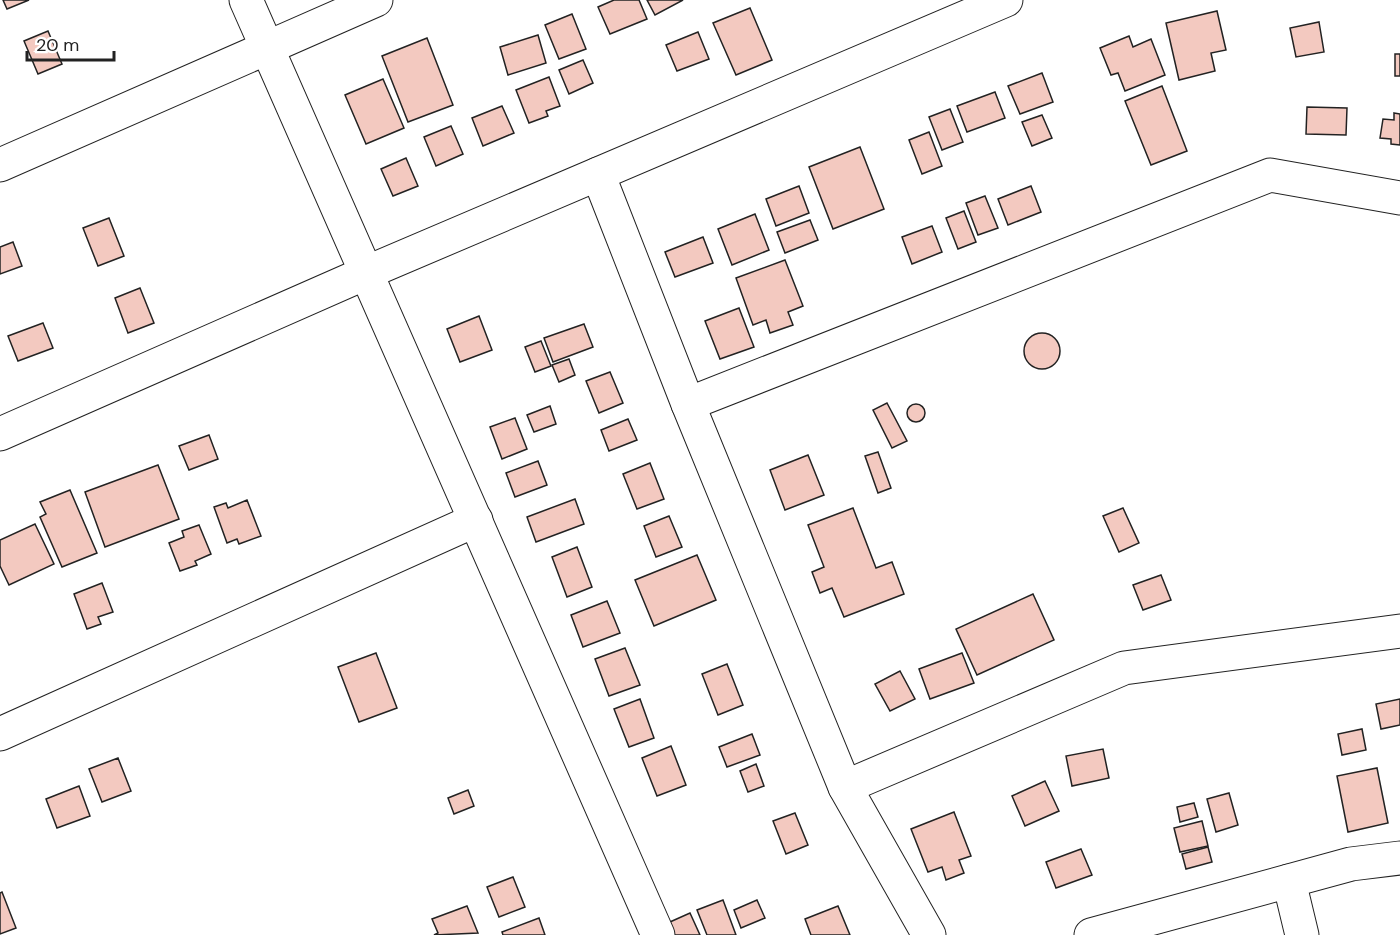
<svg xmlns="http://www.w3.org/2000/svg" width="1400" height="935" viewBox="0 0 1400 935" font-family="'DM Sans',sans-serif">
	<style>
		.building { fill: #f3c9c0; stroke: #222; stroke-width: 1.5 }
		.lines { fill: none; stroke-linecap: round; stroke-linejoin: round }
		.minor-casing { stroke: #222; stroke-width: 35 }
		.minor { stroke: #fff; stroke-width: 33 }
	</style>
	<rect width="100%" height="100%" fill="#fff"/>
	<g class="building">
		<path d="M3 0H29L7 9Z"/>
		<path d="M614 0H639L647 19 610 34 598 7Z"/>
		<path d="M647 0H683L655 15Z"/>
		<path d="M750 8 772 60 736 75 713 23Z"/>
		<path d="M1217 11 1226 50 1211 53 1215 71 1179 80 1166 23Z"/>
		<path d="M572 14 586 49 559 59 545 25Z"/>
		<path d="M1319 22 1324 52 1296 57 1290 28Z"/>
		<path d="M48 31 62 64 38 74 24 41Z"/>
		<path d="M698 32 709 59 677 71 666 45Z"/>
		<path d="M538 35 546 63 508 75 500 47Z"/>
		<path d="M1129 36 1133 47 1151 39 1165 75 1125 91 1118 73 1111 75 1100 48Z"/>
		<path d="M427 38 453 105 408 122 382 56Z"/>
		<rect x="1395" y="54" width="5" height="22"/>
		<path d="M583 60 593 83 569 94 559 70Z"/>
		<path d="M1042 73 1053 102 1020 114 1008 86Z"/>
		<path d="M549 77 560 106 546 111 548 116 529 123 516 90Z"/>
		<path d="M383 79 404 128 366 144 345 95Z"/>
		<path d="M1162 86 1187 151 1151 165 1125 101Z"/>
		<path d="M995 92 1005 118 967 132 957 106Z"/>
		<path d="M502 106 514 133 483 146 472 118Z"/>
		<path d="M1307 107 1347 108 1346 135 1306 134Z"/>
		<path d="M950 109 963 142 942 150 929 117Z"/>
		<path d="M1394 113 1400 114V145L1391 144V139L1380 138 1383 119 1394 120Z"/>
		<path d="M1042 115 1052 138 1032 146 1022 122Z"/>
		<path d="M451 126 463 154 436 166 424 137Z"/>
		<path d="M929 132 942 166 922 174 909 140Z"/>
		<path d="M860 147 884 209 833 229 809 167Z"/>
		<path d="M406 158 418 186 393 196 381 169Z"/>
		<path d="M799 186 809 213 776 226 766 199Z"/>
		<path d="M1031 186 1041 212 1008 225 998 199Z"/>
		<path d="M985 196 998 228 978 235 966 203Z"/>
		<path d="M964 211 976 242 958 249 946 218Z"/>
		<path d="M755 214 769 250 732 265 718 229Z"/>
		<path d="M109 218 124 256 98 266 83 228Z"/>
		<path d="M810 220 818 240 785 253 777 232Z"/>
		<path d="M932 226 942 252 912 264 902 237Z"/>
		<path d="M703 237 713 263 675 277 665 252Z"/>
		<path d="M13 242 22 266 0 274V247Z"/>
		<path d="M785 260 803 306 788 312 793 325 770 333 766 320 753 325 736 278Z"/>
		<path d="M140 288 154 323 128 333 115 298Z"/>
		<path d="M739 308 754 347 720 359 705 321Z"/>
		<path d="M479 316 492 350 460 362 447 329Z"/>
		<path d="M43 323 53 348 18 361 8 336Z"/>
		<path d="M584 324 593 347 553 362 544 338Z"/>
		<circle cx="1042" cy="351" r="18"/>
		<path d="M541 341 551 366 535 372 525 347Z"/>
		<path d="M569 359 575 375 559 382 552 365Z"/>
		<path d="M610 372 623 403 599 413 586 381Z"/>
		<path d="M887 403 907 441 892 448 873 410Z"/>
		<circle cx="916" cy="413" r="9"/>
		<path d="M550 406 556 424 534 432 527 415Z"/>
		<path d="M515 418 527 449 502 459 490 427Z"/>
		<path d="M628 419 637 440 609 451 601 430Z"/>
		<path d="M209 435 218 459 189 470 179 446Z"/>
		<path d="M878 452 891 488 878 493 865 456Z"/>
		<path d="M808 455 824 495 785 510 770 470Z"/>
		<path d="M538 461 547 485 515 497 506 473Z"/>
		<path d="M650 463 664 499 637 509 623 474Z"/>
		<path d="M158 465 179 519 105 547 85 492Z"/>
		<path d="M70 490 97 553 62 567 40 517 46 514 40 502Z"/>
		<path d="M575 499 584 524 536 542 527 517Z"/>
		<path d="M247 500 261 536 239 544 237 539 227 543 214 507 226 503 228 508Z"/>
		<path d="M853 508 876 568 892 562 904 594 844 617 832 588 820 593 812 572 824 567 808 525Z"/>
		<path d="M1123 508 1139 543 1119 552 1103 516Z"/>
		<path d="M669 516 682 547 656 557 644 526Z"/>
		<path d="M35 524 54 564 9 585 0 566V540Z"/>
		<path d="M199 525 211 554 195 561 197 565 180 571 169 543 184 537 182 531Z"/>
		<path d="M577 547 592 587 567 597 552 557Z"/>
		<path d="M697 555 716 600 654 626 635 580Z"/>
		<path d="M1161 575 1171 600 1143 610 1133 585Z"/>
		<path d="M102 583 113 612 98 617 101 624 87 629 74 594Z"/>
		<path d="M1033 594 1054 640 977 675 956 629Z"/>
		<path d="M607 601 620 633 583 647 571 615Z"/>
		<path d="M625 648 640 685 609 696 595 659Z"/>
		<path d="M376 653 397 708 359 722 338 667Z"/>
		<path d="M962 653 974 683 930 699 919 669Z"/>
		<path d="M727 664 743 705 718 715 702 674Z"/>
		<path d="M900 671 915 699 890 711 875 684Z"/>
		<path d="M640 699 654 738 629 747 614 709Z"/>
		<path d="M1400 699V725L1381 729 1376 704Z"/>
		<path d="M1362 729 1366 750 1342 755 1338 734Z"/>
		<path d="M752 734 760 755 727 767 719 747Z"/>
		<path d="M671 746 686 785 657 796 642 758Z"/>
		<path d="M1103 749 1109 778 1072 786 1066 756Z"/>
		<path d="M118 758 131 791 102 802 89 769Z"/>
		<path d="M756 764 764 786 748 792 740 771Z"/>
		<path d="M1377 768 1388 823 1348 832 1337 776Z"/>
		<path d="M1045 781 1059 811 1025 826 1012 796Z"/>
		<path d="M79 786 90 816 57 828 46 799Z"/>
		<path d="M468 790 474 806 454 814 448 798Z"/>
		<path d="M1229 793 1238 825 1216 832 1207 799Z"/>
		<path d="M1194 803 1198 817 1180 822 1177 807Z"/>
		<path d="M954 812 971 856 959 860 964 873 946 880 942 867 928 872 911 829Z"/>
		<path d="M795 813 808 845 786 854 773 821Z"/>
		<path d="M1202 821 1208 846 1180 852 1174 828Z"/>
		<path d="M1208 847 1212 862 1186 869 1182 854Z"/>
		<path d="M1081 849 1092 875 1056 888 1046 862Z"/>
		<path d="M513 877 525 907 499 917 487 887Z"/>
		<path d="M2 892 16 928 0 934V893Z"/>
		<path d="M723 900 736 935H707L697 910Z"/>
		<path d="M757 900 765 918 741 928 734 910Z"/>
		<path d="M467 906 478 933 434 935 438 933 432 919Z"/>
		<path d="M838 906 850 935H811L805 919Z"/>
		<path d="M690 913 700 935H665L661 926Z"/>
		<path d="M539 918 545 935H503L502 932Z"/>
	</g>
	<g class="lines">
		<g class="minor-casing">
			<g id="minor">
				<path d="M246 0 658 935"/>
				<path d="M0 165 376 0"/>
				<path d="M598 174 688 404 845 787 929 935"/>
				<path d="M688 404 1270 175 1400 198"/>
				<path d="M0 434 368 272 1006 0"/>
				<path d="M0 734 476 520"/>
				<path d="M845 787 1124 668 1400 631"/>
				<path d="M1289 881 1302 935"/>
				<path d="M1091 935 1351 864 1400 858"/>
			</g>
		</g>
		<use href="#minor" class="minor"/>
	</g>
	<path d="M27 51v9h87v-9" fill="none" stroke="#222222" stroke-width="3"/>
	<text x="36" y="51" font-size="18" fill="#222222" stroke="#ffffff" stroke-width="4.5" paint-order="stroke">20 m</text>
</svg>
